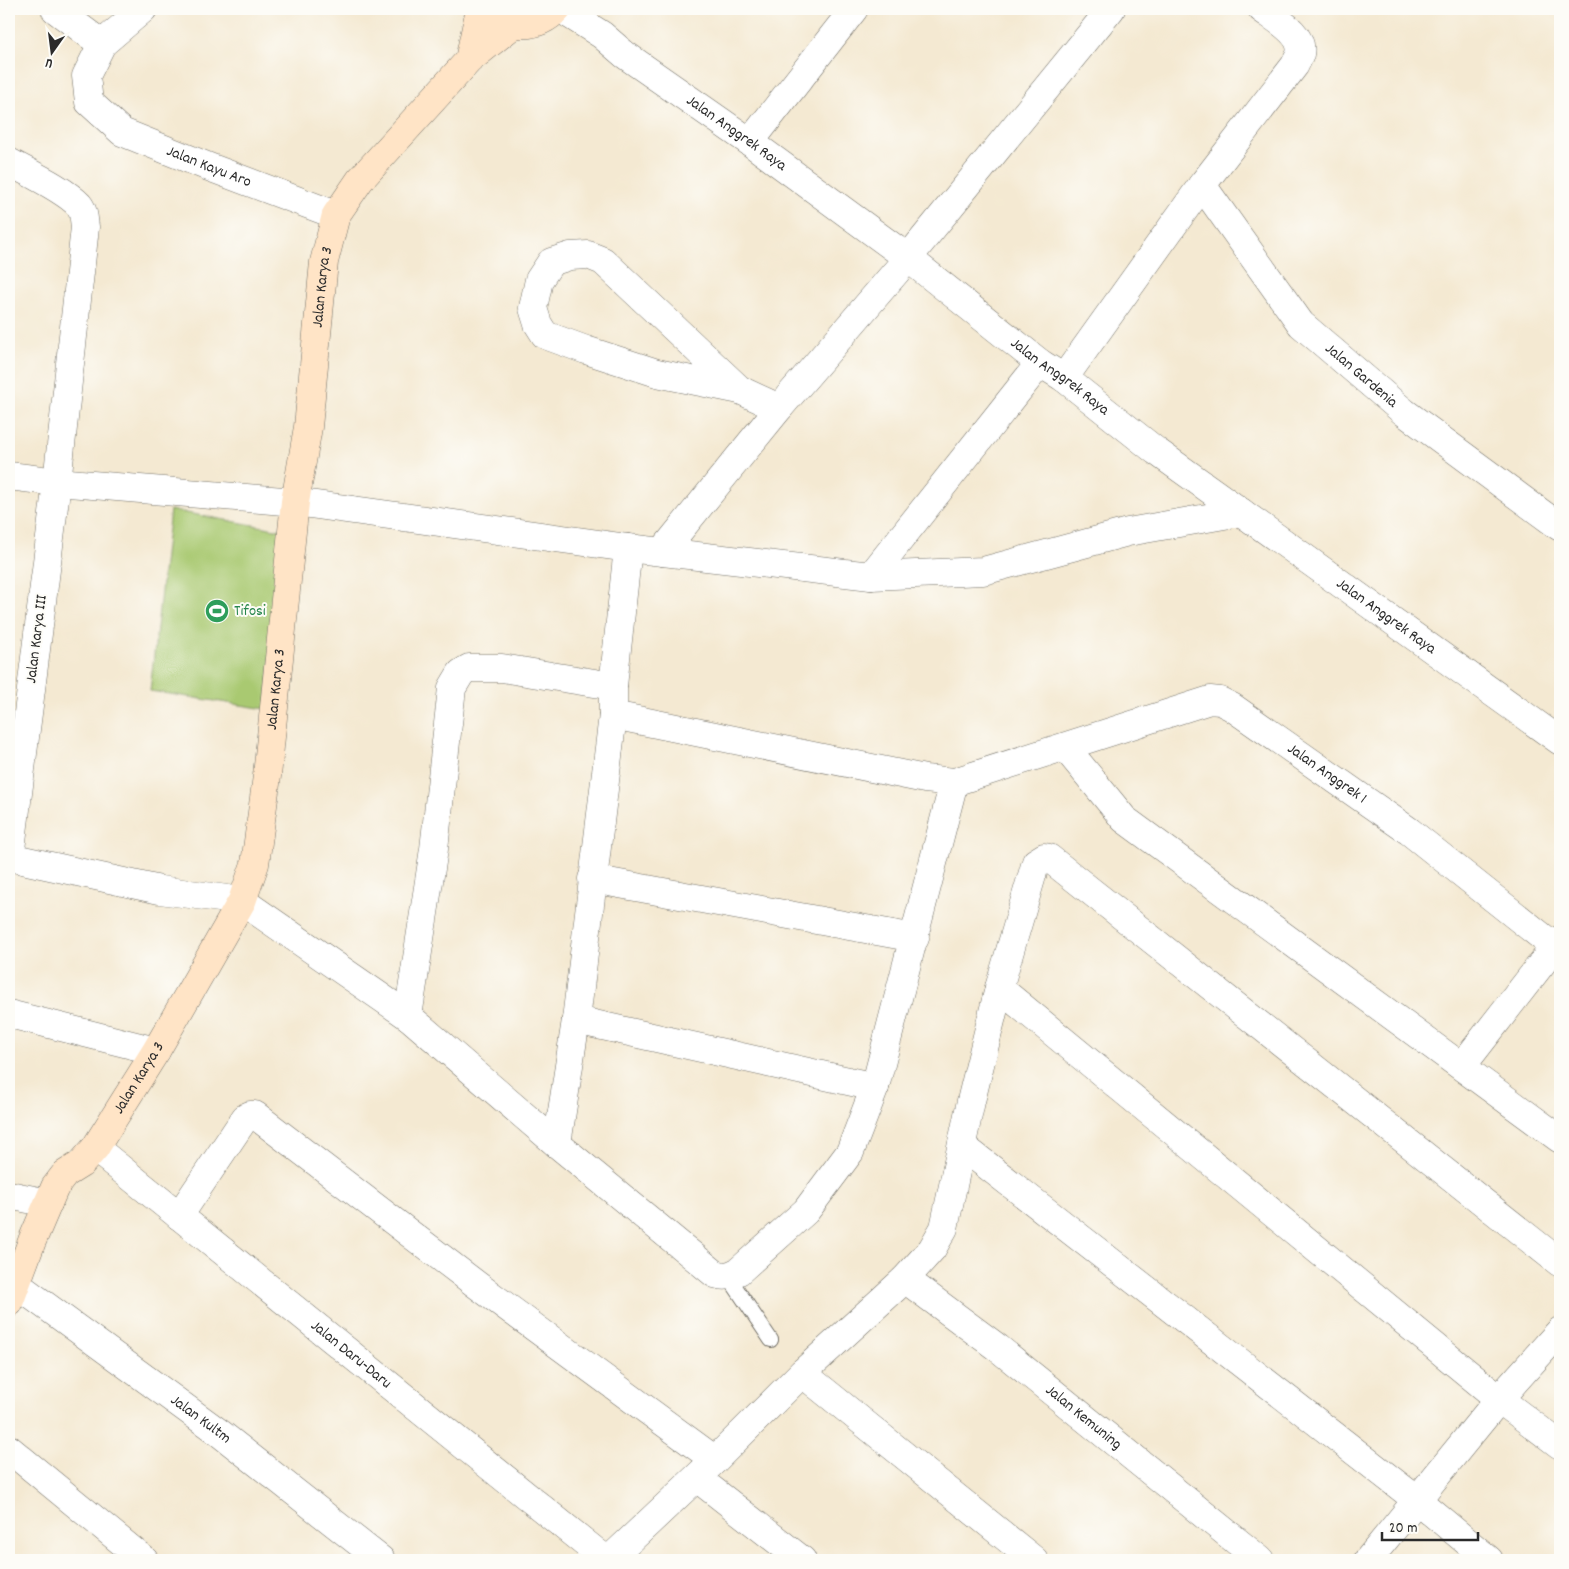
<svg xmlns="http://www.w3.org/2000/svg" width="1569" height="1569" viewBox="0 0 1569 1569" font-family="Dekko,sans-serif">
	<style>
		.green { fill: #a9c971; stroke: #6a7a4e }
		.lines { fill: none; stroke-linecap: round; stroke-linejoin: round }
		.lane-casing { stroke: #716e65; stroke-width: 16 }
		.street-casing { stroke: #716e65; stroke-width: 29 }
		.secondary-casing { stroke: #716e65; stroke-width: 29 }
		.lane { stroke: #fff; stroke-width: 14 }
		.street { stroke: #fff; stroke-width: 28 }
		.secondary { stroke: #ffe4c6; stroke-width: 28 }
		.labels { text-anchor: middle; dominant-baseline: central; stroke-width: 4; stroke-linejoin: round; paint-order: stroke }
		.street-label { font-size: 16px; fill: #2b2b2b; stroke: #fdfcf7 }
		.leisure-label { font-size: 16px; fill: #27864d; stroke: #fdfcf7; text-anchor: start }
	</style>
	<rect width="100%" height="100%" fill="#fdfcf7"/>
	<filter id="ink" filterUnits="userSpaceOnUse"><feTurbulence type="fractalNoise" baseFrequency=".02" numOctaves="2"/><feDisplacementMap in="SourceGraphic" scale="10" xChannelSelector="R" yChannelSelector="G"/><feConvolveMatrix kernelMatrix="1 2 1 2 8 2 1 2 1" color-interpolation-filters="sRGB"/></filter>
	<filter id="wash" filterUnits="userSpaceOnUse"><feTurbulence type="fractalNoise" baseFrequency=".0096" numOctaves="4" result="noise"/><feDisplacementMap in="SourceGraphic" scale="20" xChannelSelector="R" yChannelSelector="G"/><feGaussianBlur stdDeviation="1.12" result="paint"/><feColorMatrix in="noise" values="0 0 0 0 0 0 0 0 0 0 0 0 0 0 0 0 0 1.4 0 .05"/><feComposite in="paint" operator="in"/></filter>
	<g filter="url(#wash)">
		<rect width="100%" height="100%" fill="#f4e9d2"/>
		<path class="green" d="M170 510 281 530 266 709 150 691Z"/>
	</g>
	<g filter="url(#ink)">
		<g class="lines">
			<g class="lane-casing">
				<path id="lane" d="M728 1276 771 1340"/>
			</g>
			<g class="street-casing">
				<g id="street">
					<path d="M55 9 102 44"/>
					<path id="s1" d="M143 9 102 44 86 76 89 102 122 132 209 167 336 215"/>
					<path id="s2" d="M561 9 602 35 624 54 750 142 908 258 1040 363 1064 378 1156 451 1560 741"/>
					<path d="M750 142 854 9"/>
					<path d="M9 162C29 173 64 189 79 205 84 211 84 220 85 227L57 482 10 857"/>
					<path id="s3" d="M1202 185 1301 324 1404 412 1560 527"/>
					<path d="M1064 378 1202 185 1295 65C1296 62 1299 58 1300 54 1305 34 1275 19 1262 9"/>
					<path d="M740 390 657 373 586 350 545 335 538 324 533 308 539 280 551 262 570 256 588 255 603 261 740 390 779 408"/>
					<path d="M9 476 57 482 295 502 628 548 871 576 983 571 1128 532 1241 512"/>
					<path d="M662 552 779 408 908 258 1111 9"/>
					<path d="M871 576 1040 363"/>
					<path id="s4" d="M613 715 925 779 954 782 1210 700 1220 701 1232 707 1409 831 1560 951"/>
					<path d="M1065 747 1124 819 1560 1139"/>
					<path d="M9 857 160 890 242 901 408 1016 557 1144 715 1274C725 1277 730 1276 739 1271L806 1211 850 1152 875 1087"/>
					<path d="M592 879 915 938"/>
					<path d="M999 988 1499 1399 1560 1445"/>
					<path d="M9 1014 156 1051"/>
					<path d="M408 1016 434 849 452 688 461 673 469 668H502L613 686"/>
					<path d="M576 1020 875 1087 954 782"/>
					<path d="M1462 1066 1560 940"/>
					<path d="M557 1144 576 1020 613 715V686L628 548"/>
					<path d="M962 1146 1417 1500 1489 1560"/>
					<path id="s5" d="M95 1148 606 1560"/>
					<path d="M9 1195 48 1203"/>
					<path d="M179 1216 245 1118 250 1115H255L477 1285 715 1460"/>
					<path id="s6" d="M905 1279 998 1348 1260 1560"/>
					<path id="s7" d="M16 1284 221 1434 381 1560"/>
					<path d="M802 1373 1034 1560"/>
					<path d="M9 1449 144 1560"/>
					<path d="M697 1478 802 1560"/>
					<path d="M609 1560 715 1460 802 1373 905 1279 932 1249 944 1228 971 1101 999 988 1036 862 1044 857 1049 858 1560 1263"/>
					<path d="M1368 1560 1499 1399 1560 1331"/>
				</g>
			</g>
			<g class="secondary-casing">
				<g id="secondary">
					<path d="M491 9C508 31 539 28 557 9"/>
					<path d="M469 60 480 9"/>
					<path id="s8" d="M9 1303 32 1241 55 1187 65 1174 81 1164 95 1148 156 1051 242 901 255 864 267 776 295 502 308 427 324 262 336 215 360 180 469 60 514 24"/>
				</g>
			</g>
			<use href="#lane" class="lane"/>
			<use href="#street" class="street"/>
			<use href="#secondary" class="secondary"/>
		</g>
	</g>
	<defs>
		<g id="stadium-disc" transform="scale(1.25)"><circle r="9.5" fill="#2e9e5b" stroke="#fdfcf7"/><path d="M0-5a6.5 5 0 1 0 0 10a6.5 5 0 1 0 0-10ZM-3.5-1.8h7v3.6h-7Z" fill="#fff"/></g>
	</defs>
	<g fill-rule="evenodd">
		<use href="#stadium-disc" x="217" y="611"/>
	</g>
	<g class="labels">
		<g class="street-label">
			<text stroke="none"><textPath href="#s2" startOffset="215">Jalan Anggrek Raya</textPath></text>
			<text stroke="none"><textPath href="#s1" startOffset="254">Jalan Kayu Aro</textPath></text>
			<text stroke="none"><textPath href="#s8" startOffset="1089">Jalan Karya 3</textPath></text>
			<text stroke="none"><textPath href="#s2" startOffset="620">Jalan Anggrek Raya</textPath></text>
			<text stroke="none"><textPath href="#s3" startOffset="250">Jalan Gardenia</textPath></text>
			<text stroke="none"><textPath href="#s2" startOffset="1025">Jalan Anggrek Raya</textPath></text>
			<text transform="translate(37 639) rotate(-83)">Jalan Karya III</text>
			<text stroke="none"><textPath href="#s8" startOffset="684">Jalan Karya 3</textPath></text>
			<text stroke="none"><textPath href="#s4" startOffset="756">Jalan Anggrek 1</textPath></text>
			<text stroke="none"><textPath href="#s8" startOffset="264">Jalan Karya 3</textPath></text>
			<text stroke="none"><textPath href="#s5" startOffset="329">Jalan Daru-Daru</textPath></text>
			<text stroke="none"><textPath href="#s6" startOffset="226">Jalan Kemuning</textPath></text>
			<text stroke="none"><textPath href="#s7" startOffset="229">Jalan Kultm</textPath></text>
		</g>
		<g class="leisure-label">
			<text x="234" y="611">Tifosi</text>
		</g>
	</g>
	<rect width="1569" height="1569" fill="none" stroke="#fdfcf7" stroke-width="30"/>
	<g transform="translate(52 52) rotate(194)" stroke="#fdfcf7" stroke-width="4" paint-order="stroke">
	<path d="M0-4L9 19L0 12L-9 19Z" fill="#2b2b2b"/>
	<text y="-8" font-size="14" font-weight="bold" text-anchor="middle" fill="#2b2b2b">U</text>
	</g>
	<path d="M1382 1532v8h96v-8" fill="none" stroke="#2b2b2b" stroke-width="2.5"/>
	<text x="1389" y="1532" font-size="15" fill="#2b2b2b" stroke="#fdfcf7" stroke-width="4" paint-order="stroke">20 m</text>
</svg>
